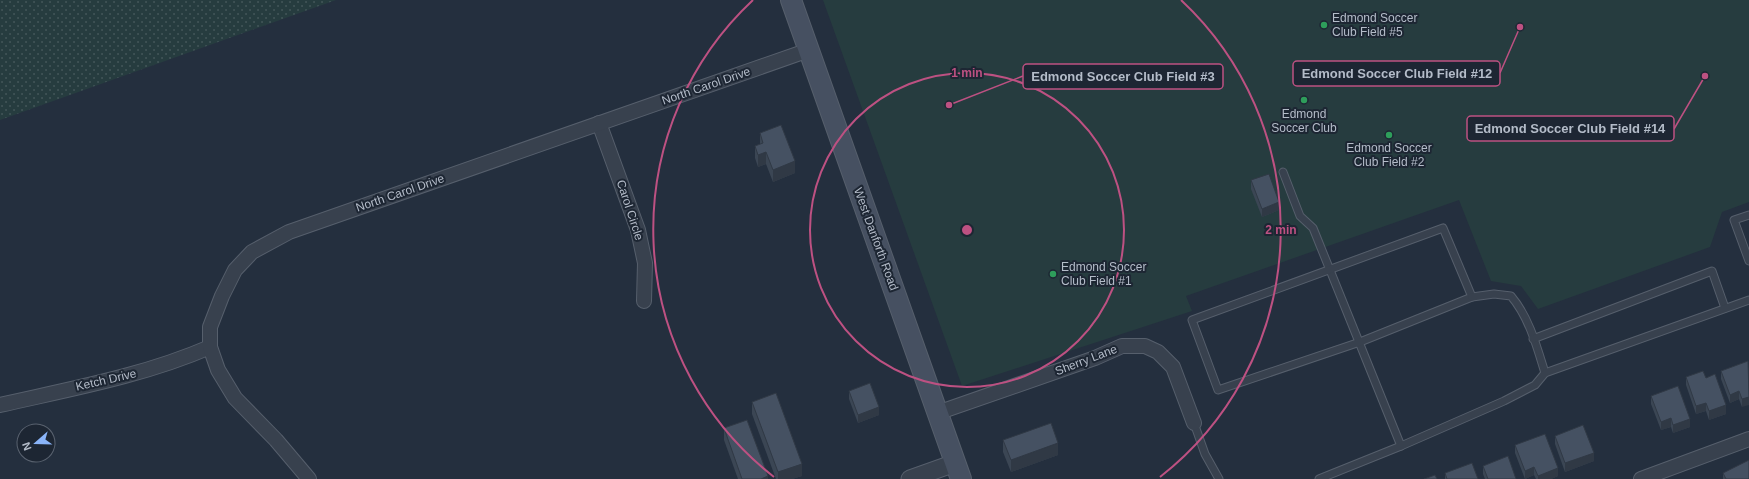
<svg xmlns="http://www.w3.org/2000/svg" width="1749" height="479" viewBox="0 0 1749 479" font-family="Arial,sans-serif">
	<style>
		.grass { fill: url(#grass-dots) }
		.green { fill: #263c3f }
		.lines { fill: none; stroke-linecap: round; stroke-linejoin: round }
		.service-casing { stroke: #565f6c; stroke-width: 9 }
		.minor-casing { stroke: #565f6c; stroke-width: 16 }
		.tertiary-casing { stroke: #565f6c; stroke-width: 19 }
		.secondary-casing { stroke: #565f6c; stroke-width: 22 }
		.service { stroke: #38414e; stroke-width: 7 }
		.minor { stroke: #38414e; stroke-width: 14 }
		.tertiary { stroke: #38414e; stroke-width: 17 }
		.secondary { stroke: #465061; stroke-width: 20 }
		.wall { fill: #3b4654 }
		.shaded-wall { fill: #303945 }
		.building { fill: #455162; stroke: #303945 }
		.ring { fill: none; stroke: #bd5182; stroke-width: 2 }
		.leisure-dot { fill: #2e9e5b; stroke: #1d2633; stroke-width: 1.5 }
		.labels { text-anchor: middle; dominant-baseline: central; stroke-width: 4; stroke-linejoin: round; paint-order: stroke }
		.poi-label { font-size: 12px; fill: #b4bcc9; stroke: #1d2633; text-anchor: start }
		.street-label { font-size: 12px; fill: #b4bcc9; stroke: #1d2633 }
		.centre { fill: #bd5182; stroke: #1d2633; stroke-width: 2 }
		.ring-label { font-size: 12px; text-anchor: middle; font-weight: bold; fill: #bd5182; stroke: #1d2633; stroke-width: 4; stroke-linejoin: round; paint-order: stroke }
		.leader { fill: none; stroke: #bd5182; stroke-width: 1.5 }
		.callout-dot { fill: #bd5182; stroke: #1d2633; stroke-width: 1.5 }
		.callout { fill: #1d2633; stroke: #bd5182; stroke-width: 1.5 }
		.callout-label { font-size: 13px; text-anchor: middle; font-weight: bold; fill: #b4bcc9 }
	</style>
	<defs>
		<pattern id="grass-dots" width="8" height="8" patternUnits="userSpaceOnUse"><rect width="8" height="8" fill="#263c3f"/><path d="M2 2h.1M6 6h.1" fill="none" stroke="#435659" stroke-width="1.8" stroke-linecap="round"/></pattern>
	</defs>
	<rect width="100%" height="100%" fill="#242f3e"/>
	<path class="grass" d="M0 0H336L0 120Z"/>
	<path class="green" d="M823 0H1749V202L1722 212 1710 247 1538 309 1521 286 1491 281 1459 200 1186 296 1192 311 962 386Z"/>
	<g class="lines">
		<g class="service-casing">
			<g id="service">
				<path d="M1283 172 1300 216 1313 228 1401 446"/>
				<path d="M1749 215 1734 220 1749 261"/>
				<path d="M1443 228 1472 297 1360 342 1218 390 1192 320Z"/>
				<path d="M1472 297 1494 294 1511 296C1529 317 1537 347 1545 373"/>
				<path d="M1533 339 1712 271 1725 308"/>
				<path d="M1194 423 1205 454 1219 479"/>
				<path d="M1319 479 1401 446 1504 401 1535 385 1545 373 1749 300"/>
			</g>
		</g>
		<g class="minor-casing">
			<g id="minor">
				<path d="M599 123 638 230 645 263 644 301"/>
				<path d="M0 405C70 389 143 376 210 347"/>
				<path d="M937 413 1095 358 1122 346H1145L1158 352 1173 367 1194 423"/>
				<path d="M309 479 276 440 235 398 218 370 210 347V327L222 296 235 270 252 252 289 232 809 50"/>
				<path d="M1641 479 1749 439"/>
			</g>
		</g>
		<g class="tertiary-casing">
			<path id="tertiary" d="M910 479 955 463"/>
		</g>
		<g class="secondary-casing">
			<path id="secondary" d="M791 0 961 479"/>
		</g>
		<use href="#service" class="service"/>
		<use href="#minor" class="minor"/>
		<use href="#tertiary" class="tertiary"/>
		<use href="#secondary" class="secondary"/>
	</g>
	<g class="wall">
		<path d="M760 133 795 173 773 182 766 164 758 167 755 158V146L760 144Z"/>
		<path d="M1251 180 1279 210 1262 217 1251 189Z"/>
		<path d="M1748 361 1742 407 1739 399 1730 403 1721 379V371Z"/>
		<path d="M1686 377 1706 378 1726 414 1709 420 1706 411 1696 414 1686 385Z"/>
		<path d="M849 391 879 415 858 423 849 399Z"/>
		<path d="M1651 396 1690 427 1673 433 1671 427 1661 430 1651 404Z"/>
		<path d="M752 402 802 476 792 479H776L752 414Z"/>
		<path d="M724 428 768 479H738L724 440Z"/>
		<path d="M1555 436 1594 461 1565 472 1555 444Z"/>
		<path d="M1003 440 1058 455 1011 472 1003 452Z"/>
		<path d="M1515 445 1558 476 1551 479H1536L1534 475 1525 479 1515 453Z"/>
		<path d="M1483 466 1516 479H1485L1483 474Z"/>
		<path d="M1445 473 1478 479H1445Z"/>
		<path d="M1723 473 1749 479H1723Z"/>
	</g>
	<g class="shaded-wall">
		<path d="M766 152V164L758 167V155Z"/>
		<path d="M795 161V173L773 182V170Z"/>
		<path d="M1279 202V210L1262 217V209Z"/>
		<path d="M1739 391V399L1730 403V395Z"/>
		<path d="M1749 397V405L1742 407V399Z"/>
		<path d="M1706 403V411L1696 414V406Z"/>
		<path d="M1726 405V414L1709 420V411Z"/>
		<path d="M879 407V415L858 423V415Z"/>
		<path d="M1671 418V427L1661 430V422Z"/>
		<path d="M1690 419V427L1673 433V425Z"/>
		<path d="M1058 443V455L1011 472V460Z"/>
		<path d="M1594 453V461L1565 472V463Z"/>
		<path d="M802 464V476L792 479H778V472Z"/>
		<path d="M1534 467V475L1525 479V471Z"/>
		<path d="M1558 468V476L1551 479H1538V476Z"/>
		<path d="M768 476V479H761Z"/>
	</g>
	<g class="building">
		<path d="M781 125 795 161 773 170 766 152 758 155 755 146 763 143 760 133Z"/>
		<path d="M1269 174 1279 202 1262 209 1251 180Z"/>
		<path d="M1748 361 1749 397 1742 399 1739 391 1730 395 1721 371Z"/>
		<path d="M1703 371 1706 378 1715 374 1726 405 1709 411 1706 403 1696 406 1686 377Z"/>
		<path d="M870 383 879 407 858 415 849 391Z"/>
		<path d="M1678 386 1690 419 1673 425 1671 418 1661 422 1651 396Z"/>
		<path d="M776 393 802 464 778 472 752 402Z"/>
		<path d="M747 420 768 476 761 479H742L724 428Z"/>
		<path d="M1051 423 1058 443 1011 460 1003 440Z"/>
		<path d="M1583 425 1594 453 1565 463 1555 436Z"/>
		<path d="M1545 434 1558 468 1538 476 1534 467 1525 471 1515 445Z"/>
		<path d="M1508 456 1516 479H1488L1483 466Z"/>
		<path d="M1749 460V479H1726L1723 473Z"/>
		<path d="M1472 463 1478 479H1447L1445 473Z"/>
		<path d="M1435 475 1437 479H1424Z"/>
	</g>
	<g class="ring">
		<circle cx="967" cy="230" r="157"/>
		<path d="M774 477A314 314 0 0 1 753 0M1181 0A314 314 0 0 1 1160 477"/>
	</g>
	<g class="leisure-dot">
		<circle cx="1324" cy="25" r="4"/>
		<circle cx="1304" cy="100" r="4"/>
		<circle cx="1389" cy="135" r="4"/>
		<circle cx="1053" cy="274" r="4"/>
	</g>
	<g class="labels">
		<g class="poi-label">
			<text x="1332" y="18">Edmond Soccer<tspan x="1332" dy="14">Club Field #5</tspan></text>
			<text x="1304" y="114" text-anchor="middle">Edmond<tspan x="1304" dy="14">Soccer Club</tspan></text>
			<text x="1389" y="148" text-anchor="middle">Edmond Soccer<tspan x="1389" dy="14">Club Field #2</tspan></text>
			<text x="1061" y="267">Edmond Soccer<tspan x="1061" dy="14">Club Field #1</tspan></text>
		</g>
		<g class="street-label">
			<text transform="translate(706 86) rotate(-19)">North Carol Drive</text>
			<text transform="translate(400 193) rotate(-19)">North Carol Drive</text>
			<text transform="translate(630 210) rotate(72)">Carol Circle</text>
			<text transform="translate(876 239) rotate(70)">West Danforth Road</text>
			<text transform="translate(1086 360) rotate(-21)">Sherry Lane</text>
			<text transform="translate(106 380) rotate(-13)">Ketch Drive</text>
		</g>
	</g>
	<circle cx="967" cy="230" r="6" class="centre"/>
	<g class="ring-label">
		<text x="967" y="77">1 min</text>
		<text x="1281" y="234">2 min</text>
	</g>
	<path class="leader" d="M1520 27L1500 73M949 105L1023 76M1705 76L1674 129"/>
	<g class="callout-dot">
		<circle cx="1520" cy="27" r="4"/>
		<circle cx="949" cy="105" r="4"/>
		<circle cx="1705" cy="76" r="4"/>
	</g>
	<g class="callout">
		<rect x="1293" y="61" width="207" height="25" rx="4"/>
		<rect x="1023" y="64" width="200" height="25" rx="4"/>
		<rect x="1467" y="116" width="207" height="25" rx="4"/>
	</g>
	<g class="callout-label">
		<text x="1397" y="78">Edmond Soccer Club Field #12</text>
		<text x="1123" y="81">Edmond Soccer Club Field #3</text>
		<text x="1570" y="133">Edmond Soccer Club Field #14</text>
	</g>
	<g transform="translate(36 443) rotate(250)"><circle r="19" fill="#1d2633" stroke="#59626f"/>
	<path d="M0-3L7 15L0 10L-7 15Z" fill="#8ab4f8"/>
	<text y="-6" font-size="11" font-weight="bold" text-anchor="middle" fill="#b4bcc9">N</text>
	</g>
</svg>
